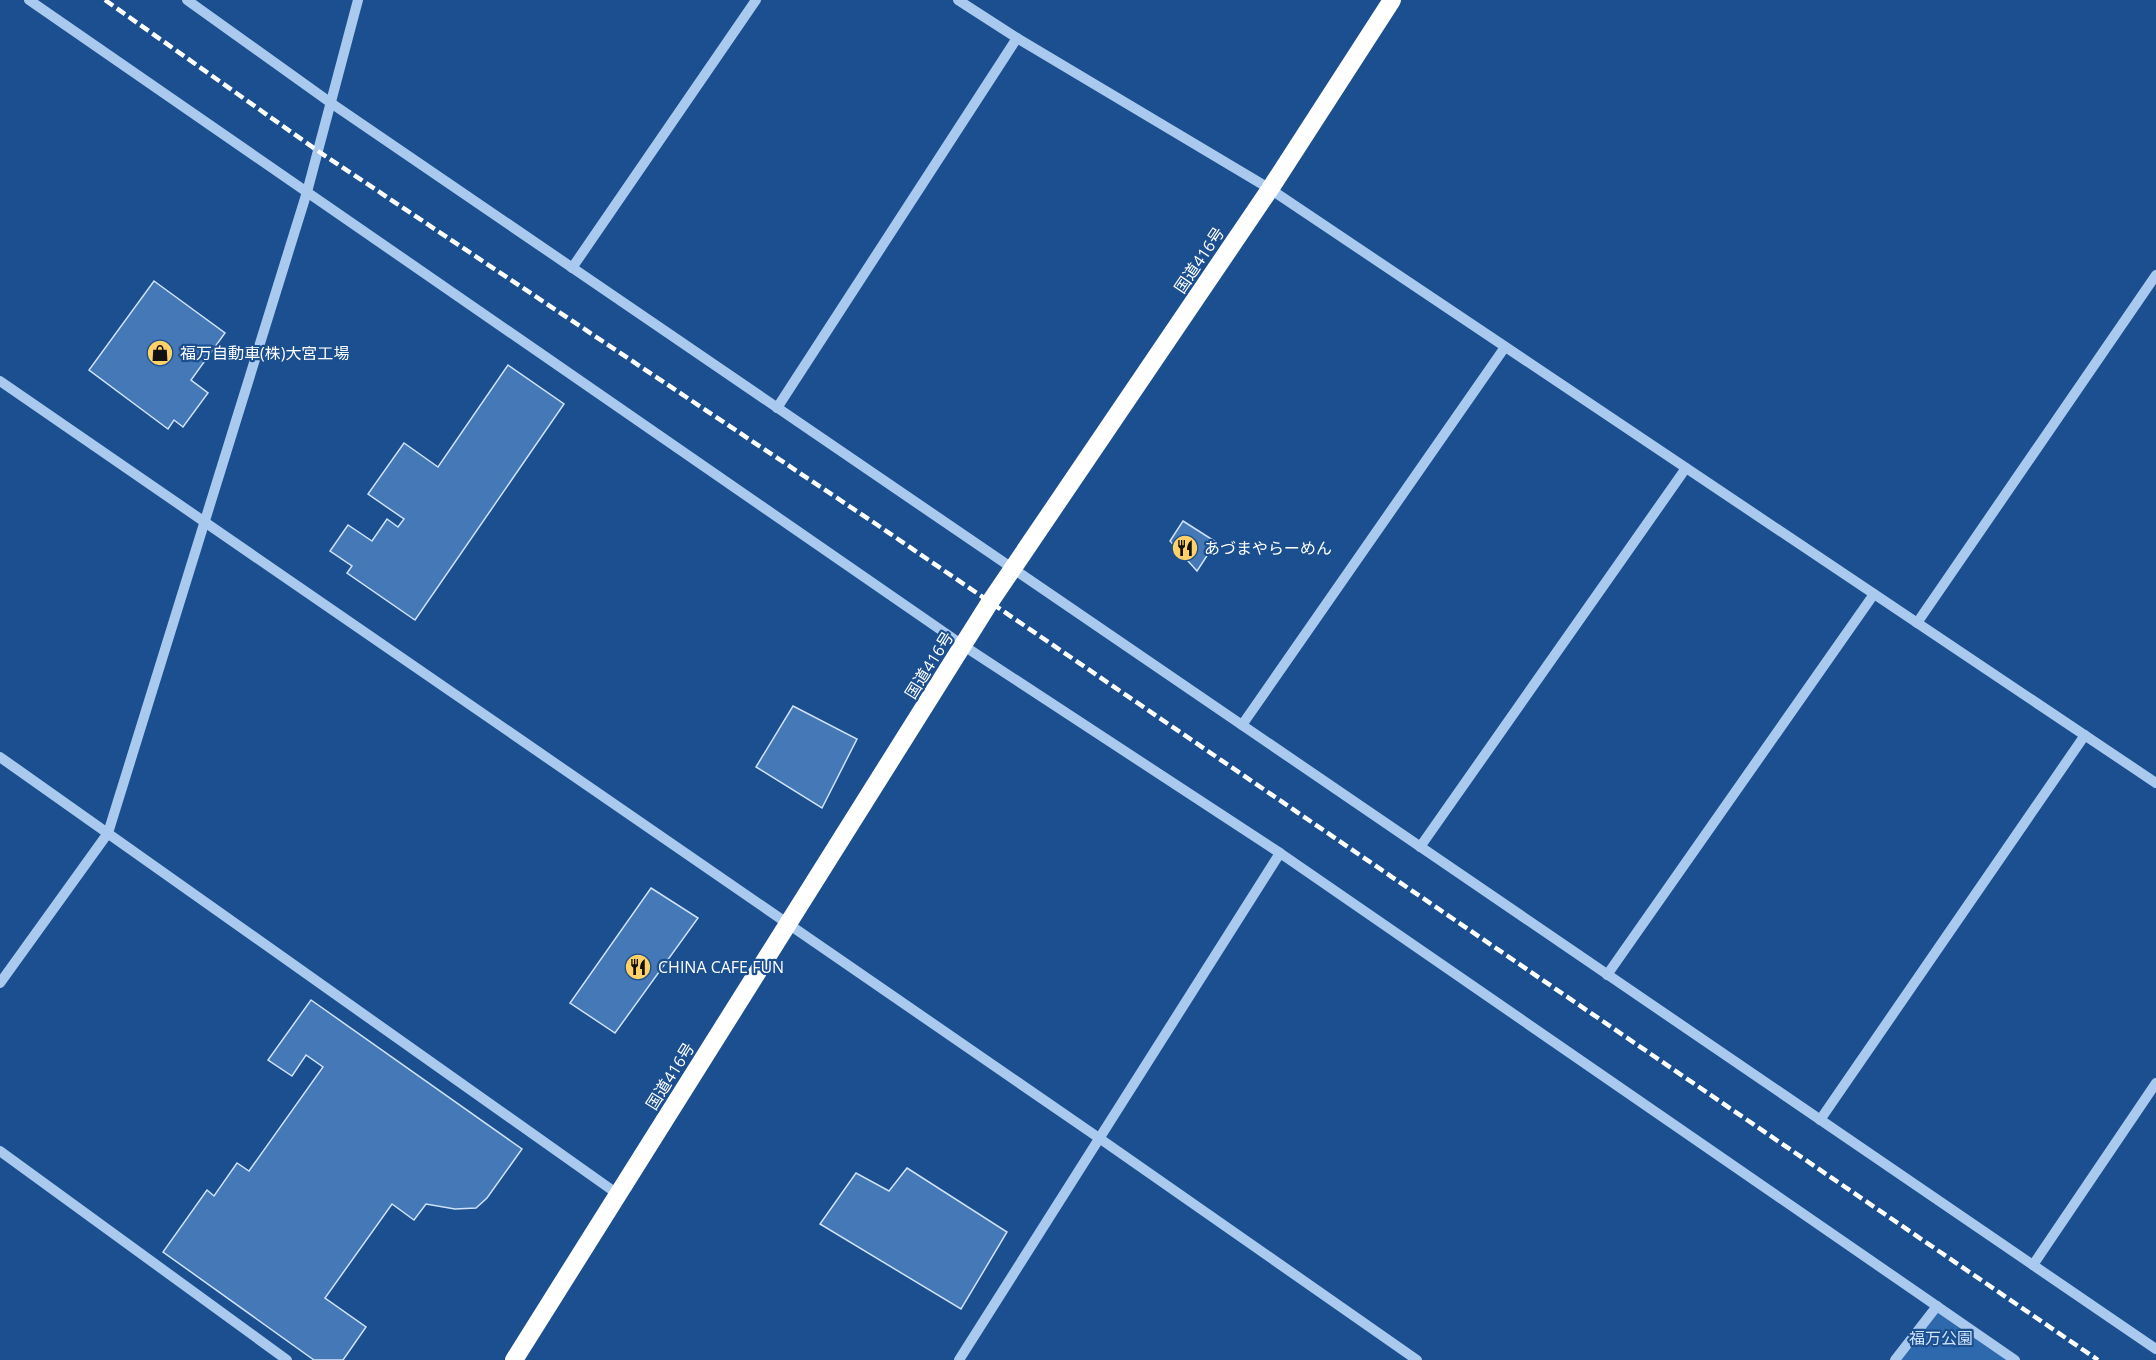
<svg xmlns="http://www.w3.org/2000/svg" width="2156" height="1360" viewBox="0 0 2156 1360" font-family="'Open Sans','Noto Sans JP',sans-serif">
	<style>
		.green { fill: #2e69ad }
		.building { fill: #4478b7; stroke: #cfe3fa; stroke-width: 1.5 }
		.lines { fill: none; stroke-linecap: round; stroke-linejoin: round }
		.minor { stroke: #a9c9ee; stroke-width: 10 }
		.highway { stroke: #fff; stroke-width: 18 }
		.rail { stroke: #fff; stroke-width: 4.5; stroke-dasharray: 10 4.5; stroke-linecap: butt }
		.labels { text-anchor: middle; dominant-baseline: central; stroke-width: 4.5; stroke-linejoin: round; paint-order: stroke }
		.street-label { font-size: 16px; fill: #fff; stroke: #1b4f8f }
		.poi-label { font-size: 16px; fill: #fff; stroke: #1b4f8f; text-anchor: start }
		.park-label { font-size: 16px; fill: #cfe3fa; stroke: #1b4f8f }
	</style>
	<rect width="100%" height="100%" fill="#1b4f8f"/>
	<path class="green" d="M1937 1306 2015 1360H1895Z"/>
	<g class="building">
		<path d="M154 281 225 333 191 380 208 393 183 427 174 420 168 429 89 370Z"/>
		<path d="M508 365 564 404 415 620 347 573 352 566 330 551 348 525 372 541 387 519 398 527 404 519 368 494 404 443 438 467Z"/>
		<path d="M1183 521 1216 542 1197 571 1170 541Z"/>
		<path d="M793 706 857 739 822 808 756 767Z"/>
		<path d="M651 888 698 918 615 1033 570 1003Z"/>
		<path d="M311 1000 522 1149 487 1198 476 1208 455 1209 426 1204 414 1220 392 1204 325 1298 366 1327 343 1360H314L163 1252 207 1190 214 1196 237 1163 249 1171 323 1067 306 1055 292 1076 268 1060Z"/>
		<path d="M907 1168 1007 1232 961 1309 820 1224 856 1173 889 1191Z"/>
	</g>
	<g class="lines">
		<g class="minor">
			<path d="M29 0 964 646 1280 853 2015 1360"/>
			<path d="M187 0 331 103 2156 1349"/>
			<path d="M958 0 1017 38 1270 189 2156 783"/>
			<path d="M572 268 756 0"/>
			<path d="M0 381 1099 1138 1417 1360"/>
			<path d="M777 408 1017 38"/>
			<path d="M1917 623 2156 275"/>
			<path d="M1242 725 1505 347"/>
			<path d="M0 757 619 1195"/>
			<path d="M1420 847 1686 468"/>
			<path d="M1607 975 1874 594"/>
			<path d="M0 983 108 833 307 192 358 0"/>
			<path d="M1820 1120 2085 735"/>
			<path d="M0 1151 287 1360"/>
			<path d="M2033 1265 2156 1083"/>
			<path d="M959 1360 1280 853"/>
			<path d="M1895 1360 1937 1306"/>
		</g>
		<path class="highway" d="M514 1360 990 602 1270 189 1392 0"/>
		<path class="rail" d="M105 0 318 151 873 522 2098 1360"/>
	</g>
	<defs>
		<g id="shop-disc" transform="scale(1.35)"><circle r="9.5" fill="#ffd166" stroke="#1b4f8f"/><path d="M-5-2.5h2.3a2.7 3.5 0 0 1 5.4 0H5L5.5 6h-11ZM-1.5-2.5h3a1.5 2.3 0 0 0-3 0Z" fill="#111"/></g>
		<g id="restaurant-disc" transform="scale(1.35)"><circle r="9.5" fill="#ffd166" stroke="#1b4f8f"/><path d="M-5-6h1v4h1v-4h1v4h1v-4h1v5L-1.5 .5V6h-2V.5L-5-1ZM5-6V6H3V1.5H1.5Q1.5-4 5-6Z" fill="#111"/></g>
	</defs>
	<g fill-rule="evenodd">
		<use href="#shop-disc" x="160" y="353"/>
		<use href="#restaurant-disc" x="1185" y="548"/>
		<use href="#restaurant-disc" x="638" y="967"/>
	</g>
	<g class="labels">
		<g class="street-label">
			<text transform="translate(1199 260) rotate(-56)">国道416号</text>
			<text transform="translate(929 665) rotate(-58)">国道416号</text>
			<text transform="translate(670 1076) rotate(-58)">国道416号</text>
		</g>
		<g class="poi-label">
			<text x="180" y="353">福万自動車(株)大宮工場</text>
			<text x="1204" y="548">あづまやらーめん</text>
			<text x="658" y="967">CHINA CAFE FUN</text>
		</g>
		<g class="park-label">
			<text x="1941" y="1338">福万公園</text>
		</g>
	</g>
</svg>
